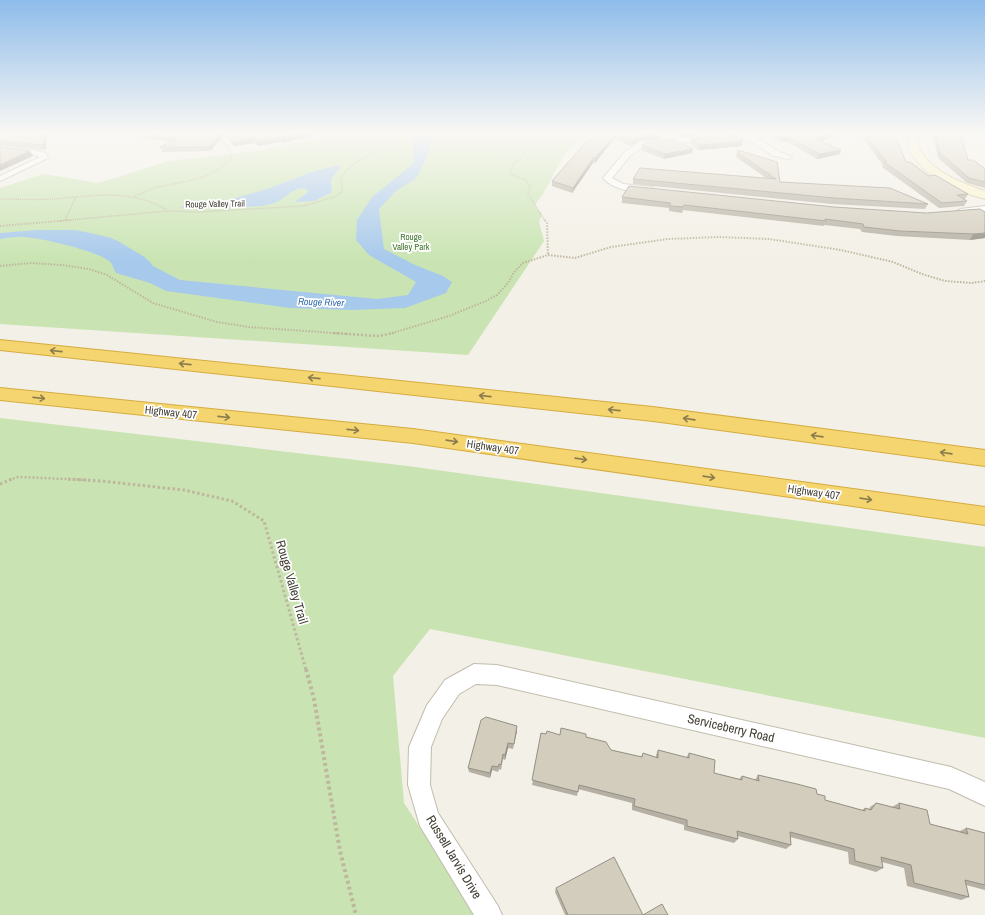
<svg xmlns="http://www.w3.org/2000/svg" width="985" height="915" viewBox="0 0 985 915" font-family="'Archivo Narrow',sans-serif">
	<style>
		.green { fill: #c9e4b2 }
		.water { fill: #a7c9ec }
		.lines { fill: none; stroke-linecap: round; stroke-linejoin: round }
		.street-casing { stroke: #c0bcad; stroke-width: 2 }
		.secondary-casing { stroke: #d0c699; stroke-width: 2 }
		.highway-casing { stroke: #d4ac40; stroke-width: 2 }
		.path-far4 { stroke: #beb69d; stroke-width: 1.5; stroke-dasharray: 1 1; stroke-linecap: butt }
		.path-far3 { stroke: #beb69d; stroke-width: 2; stroke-dasharray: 1.5 1.5; stroke-linecap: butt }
		.path-far2 { stroke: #beb69d; stroke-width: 2.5; stroke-dasharray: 2 2; stroke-linecap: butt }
		.path-far1 { stroke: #beb69d; stroke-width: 3; stroke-dasharray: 2.5 2.5; stroke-linecap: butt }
		.path { stroke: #beb69d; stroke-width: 4; stroke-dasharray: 3 3; stroke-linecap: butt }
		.street { fill: #fff; fill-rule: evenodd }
		.secondary { fill: #fbf4c9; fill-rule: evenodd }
		.highway { fill: #f5d570; fill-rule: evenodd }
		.wall { fill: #b5b0a3 }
		.shaded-wall { fill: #949084 }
		.building { fill: #d3cdbd; stroke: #949084 }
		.oneway { stroke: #8b7c4e }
		.labels { text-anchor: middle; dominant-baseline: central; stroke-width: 3.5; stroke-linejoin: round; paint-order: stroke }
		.far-street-label { font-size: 9px; fill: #454137; stroke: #fff }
		.far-park-label { font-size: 9px; fill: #41742d; stroke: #fff }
		.far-water-label { font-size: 10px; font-style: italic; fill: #366eab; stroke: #fff }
		.street-label { font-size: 11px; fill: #454137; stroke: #fff }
		.near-street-label { font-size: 13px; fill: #454137; stroke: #fff }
	</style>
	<rect width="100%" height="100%" fill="#f3f0e7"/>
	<g class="green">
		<path d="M340 133H585L564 155 543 194 534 206 542 214 539 222 544 241 468 355 0 324V188L44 174 99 183 168 161 256 151Z"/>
		<path d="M0 418 408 466 985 547V738L430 629 393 676 404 803 477 915H0Z"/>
	</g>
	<g class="water">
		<path d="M405 133H435L426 159 416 178 395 192 379 209 384 249 415 265 443 276 452 282 446 293 405 308 352 310 290 308 166 291 150 283 116 273C114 270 113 267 112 264 105 252 40 238 25 237 17 236 8 238 0 239V233L38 230H76L108 237 118 241 143 256 150 262 153 266 180 280 377 299 408 295 416 282 369 255 356 240 357 220 372 197 414 163 413 140 404 135Z"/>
		<path d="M338 165 340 168 331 179 332 192 314 201 295 202 308 192 307 189C294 186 287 197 277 202 258 210 226 205 206 206 196 207 187 209 178 207L208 205 229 200 270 188 309 173Z"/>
	</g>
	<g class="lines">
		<g class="street-casing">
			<g id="street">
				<path d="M741 133H764V135L753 136 778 151 792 157 788 159 772 155 744 137 644 146 630 156 612 178 623 184 652 187 653 189 652 191C637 194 613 190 603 178L624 153 639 142Z"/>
				<path d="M0 146 33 150 46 153 48 158 0 181V176L40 157 32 154 0 150Z"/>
				<path d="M985 206V212L960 215 955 212 960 209Z"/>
				<path d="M474 664 497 665 951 767 985 782V806L949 789 497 685 476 684 459 694 442 719 431 747 430 785 438 813 498 906 502 915H474L420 826 408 785 409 747 427 705 445 680Z"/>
			</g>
		</g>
		<g class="secondary-casing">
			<path id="secondary" d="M906 133H916C918 139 918 147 922 153 935 173 964 184 985 191V199C959 192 926 178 912 154 908 148 908 140 906 133Z"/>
		</g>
		<g class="highway-casing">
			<g id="highway">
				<path d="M0 340 653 407 985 450V466L653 421 0 350Z"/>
				<path d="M0 388 413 429 985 507V525L413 443 0 400Z"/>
			</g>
		</g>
		<g class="path-far4">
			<path d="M539 133 536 143 512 166 510 174 526 180 530 186 528 194 545 221"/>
			<path d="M135 196C143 193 150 189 158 187 184 181 213 180 231 158L230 149 216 133"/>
			<path d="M0 199C17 199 33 200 50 199 92 197 128 187 167 210"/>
			<path d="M65 220 76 197"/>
			<path d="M59 221 167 211 198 212 303 206 334 197 342 192 341 177 349 167 386 145 393 134 392 133"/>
		</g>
		<g class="path-far3">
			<path d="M545 220 547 223 548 255"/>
			<path d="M0 226 71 220"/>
			<path d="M0 266 31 263 62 265 89 269 107 275 153 303 217 322 249 327 348 334"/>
			<path d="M389 334 449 316 486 301 497 295 508 283 514 272 523 263 548 255 575 258 611 247 668 239 719 237 769 239 841 250 893 262 922 274 945 281 972 283 985 281"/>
		</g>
		<g class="path-far2">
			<path d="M333 333 378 336 394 333"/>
			<path d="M9 480 18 477 89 480"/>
		</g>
		<g class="path-far1">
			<path d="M68 479 101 481 184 490 232 501 264 521 306 670"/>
			<path d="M0 484 12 479"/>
		</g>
		<path class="path" d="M306 669 314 699 340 851 356 915"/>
		<use href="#street" class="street"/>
		<use href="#secondary" class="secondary"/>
		<use href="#highway" class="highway"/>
	</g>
	<g class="wall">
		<path d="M0 133H48L45 150 0 145Z"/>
		<path d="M114 133H322V134L315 135 283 143 281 142 258 146 255 143 234 146 225 134 210 151 162 152 160 147 171 142Z"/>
		<path d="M603 133 659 134 658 139 639 141 631 146 614 139 595 163H593L572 193 552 186V181Z"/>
		<path d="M677 133H724L682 137Z"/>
		<path d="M765 133H843L821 141 841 150 840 154 817 159 788 142H780Z"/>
		<path d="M859 133H894L906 162 929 176 968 194 965 199H964L967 201 964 206 939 208 882 167 883 165Z"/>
		<path d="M934 133H960L968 160 984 168 985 169V188L967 183 938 158 933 135Z"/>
		<path d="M975 133H985V136Z"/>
		<path d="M691 139 742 146 698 150 690 143Z"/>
		<path d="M642 145 693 149 692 153 664 159 641 150Z"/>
		<path d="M737 152 780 182 928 204 925 209 832 204 633 184V179L766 178 736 157Z"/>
		<path d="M622 197 834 207 926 213 985 212V238L970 240 897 236 862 232 860 229 824 225V226L683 210 682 213 669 211V208L622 203Z"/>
		<path d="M517 731 513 749 508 748 505 760 503 759 501 770 499 769 498 772 492 770 490 778 469 772 468 768Z"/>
		<path d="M541 733 546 734 586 737 611 750 641 757 643 753 656 757V755L658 750 686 758 689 753 714 773 739 779 742 776 755 780 758 775 817 794 825 800 862 810 865 808 869 809 870 807 876 803 892 807 899 803 930 824 960 831 966 828 985 833V890L966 885 969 897 961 900 907 886 904 868 882 862 883 868 876 872 849 864 848 852 790 837 791 845 786 849 738 836V839L734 843 684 830V825L632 810V803L578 789 577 796 532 785Z"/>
		<path d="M556 888 643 915H565L555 892Z"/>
	</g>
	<g class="shaded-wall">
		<path d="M45 133H48L45 150 43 145Z"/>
		<path d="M221 133H224L225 134 210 151 209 147Z"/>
		<path d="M304 133H314L315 135 283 143 282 138Z"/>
		<path d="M683 133H724L682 137Z"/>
		<path d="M832 133H843L814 143 816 139Z"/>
		<path d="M659 134 658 139 639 141 631 146 632 141 640 136Z"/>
		<path d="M615 135 614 139 595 163V158Z"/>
		<path d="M280 137 281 142 258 146 256 141Z"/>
		<path d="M789 137 788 142H780L782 138Z"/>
		<path d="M254 138 255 143 234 146 233 142Z"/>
		<path d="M743 141 742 146 698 150 700 145Z"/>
		<path d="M693 149 692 153 664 159 665 154Z"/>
		<path d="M841 150 840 154 817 159 819 154Z"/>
		<path d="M30 151 33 156 0 171V165Z"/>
		<path d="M593 158V163L572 193 573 188Z"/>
		<path d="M985 233V238L970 240 973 234Z"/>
		<path d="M517 726V731L513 749 514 744Z"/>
		<path d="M508 743V748L505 760V755Z"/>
		<path d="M492 766V770L490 778V773Z"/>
	</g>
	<g class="building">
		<path d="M0 133H45L43 145 0 141Z"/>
		<path d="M140 133H221L209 147H160L178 139Z"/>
		<path d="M226 133H304L282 138 280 137 256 141 254 138 233 142Z"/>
		<path d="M603 133H655L659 134 640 136 632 141 615 135 595 158H593L573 188 552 181 586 142Z"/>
		<path d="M773 133H832L816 139 841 150 819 154 789 137 782 138Z"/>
		<path d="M864 133H894L906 162H910L929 176 935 175 968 194 957 195 967 201 942 203 884 162H887Z"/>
		<path d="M935 133H960L968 160H973L984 168 985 169V182L969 178 940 153Z"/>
		<path d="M734 135 743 141 700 145 691 139Z"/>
		<path d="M673 140 693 149 665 154 642 145 645 143Z"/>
		<path d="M0 147 30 151 0 165Z"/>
		<path d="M738 150 777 162 780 182 890 188 928 204 834 198 633 179 640 168 776 179 737 152Z"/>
		<path d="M629 186 834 207 926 213 980 209 985 212V233L973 234 900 231 864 227 863 224 825 219 826 221 684 205 683 207 670 206V203L622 197Z"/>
		<path d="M486 717 517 726 514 744 508 743 505 755 503 754 501 765 499 764 498 767 492 766 490 773 468 768 481 720Z"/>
		<path d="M561 728 586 734V737L606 742 611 750 642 757 643 753 658 758V750L689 758V753L715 760 714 773 742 780V776L759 781 758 775 797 784 816 789 817 794 825 796V800L865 811V808L871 810 876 803 900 809 899 803 927 810 930 824 968 834 966 828 985 833V885L965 880 969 897 914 883 911 865 881 857 883 868 855 861 854 849 790 832 791 845 737 831 738 839 687 826V820L634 806 635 799 579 785 578 792 532 780 541 733 546 734 547 731 560 735Z"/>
		<path d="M614 857 643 915H568L556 888Z"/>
		<path d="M662 904 668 915H643Z"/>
	</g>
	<defs><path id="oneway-shaft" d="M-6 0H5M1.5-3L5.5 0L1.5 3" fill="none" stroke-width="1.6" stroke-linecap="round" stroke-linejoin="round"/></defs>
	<g class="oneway">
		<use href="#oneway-shaft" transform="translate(56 351) rotate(-174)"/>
		<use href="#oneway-shaft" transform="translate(185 364) rotate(-174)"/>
		<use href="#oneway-shaft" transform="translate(314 378) rotate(-174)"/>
		<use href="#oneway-shaft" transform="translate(485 396) rotate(-174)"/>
		<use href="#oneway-shaft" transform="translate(39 398) rotate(6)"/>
		<use href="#oneway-shaft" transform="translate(614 410) rotate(-174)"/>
		<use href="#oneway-shaft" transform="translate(224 417) rotate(6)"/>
		<use href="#oneway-shaft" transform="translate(689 419) rotate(-172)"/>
		<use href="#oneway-shaft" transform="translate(353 430) rotate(6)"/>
		<use href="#oneway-shaft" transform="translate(817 436) rotate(-172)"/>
		<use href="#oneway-shaft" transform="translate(452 441) rotate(8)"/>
		<use href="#oneway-shaft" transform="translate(946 453) rotate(-172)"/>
		<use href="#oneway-shaft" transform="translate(581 459) rotate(8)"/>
		<use href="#oneway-shaft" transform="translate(709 477) rotate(8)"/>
		<use href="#oneway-shaft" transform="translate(866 499) rotate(8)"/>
	</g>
	<linearGradient id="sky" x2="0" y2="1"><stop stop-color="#8ebcea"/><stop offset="0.51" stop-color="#faf8f4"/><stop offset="1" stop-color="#faf8f4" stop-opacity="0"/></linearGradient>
	<rect width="985" height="261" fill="url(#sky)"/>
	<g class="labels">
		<g class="far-street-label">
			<text transform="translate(215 204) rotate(-1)">Rouge Valley Trail</text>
		</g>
		<g class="far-park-label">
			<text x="411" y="237">Rouge<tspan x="411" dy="10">Valley Park</tspan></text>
		</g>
		<g class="far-water-label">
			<text transform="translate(321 302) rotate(2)">Rouge River</text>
		</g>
		<g class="street-label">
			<text transform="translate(171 412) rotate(6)">Highway 407</text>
			<text transform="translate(493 447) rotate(8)">Highway 407</text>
			<text transform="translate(814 492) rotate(8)">Highway 407</text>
		</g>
		<g class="near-street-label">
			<text transform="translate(292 582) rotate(74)">Rouge Valley Trail</text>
			<text transform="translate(731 728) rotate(13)">Serviceberry Road</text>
			<text transform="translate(454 857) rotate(59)">Russell Jarvis Drive</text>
		</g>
	</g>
</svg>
